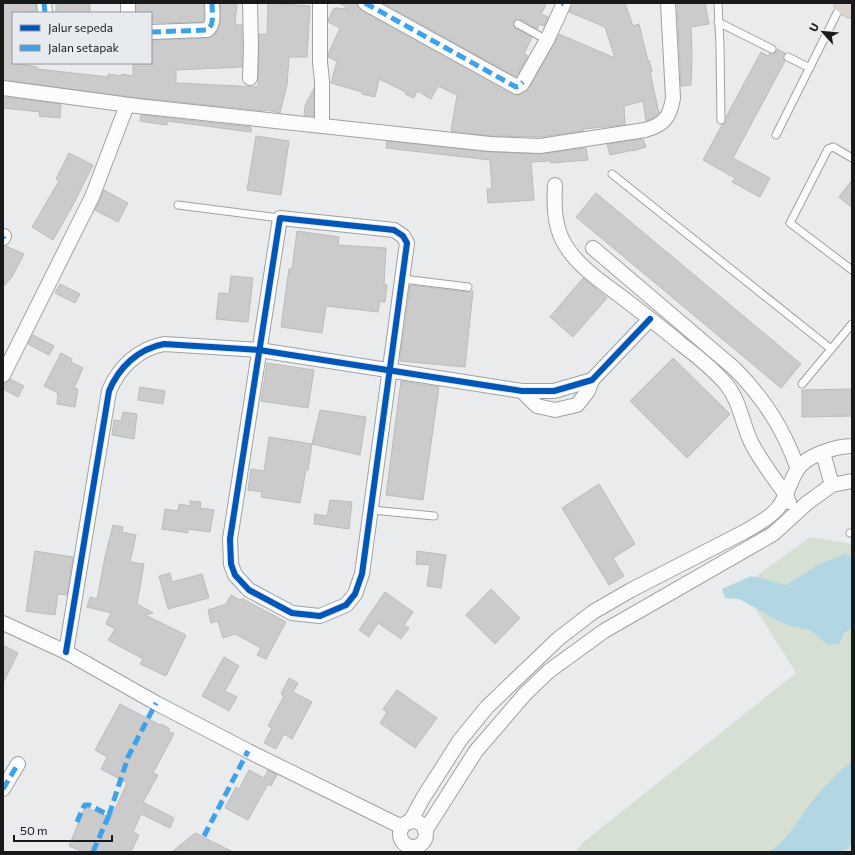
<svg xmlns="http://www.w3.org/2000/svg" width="855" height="855" viewBox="0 0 855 855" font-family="Commissioner,sans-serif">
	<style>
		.green { fill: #d5dfd4 }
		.water { fill: #b2d6e2 }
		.building { fill: #cbcbcb; stroke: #bcbcbc }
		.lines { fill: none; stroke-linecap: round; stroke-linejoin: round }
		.lane-casing { stroke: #9fa1a3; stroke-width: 9 }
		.street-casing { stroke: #9fa1a3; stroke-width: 16 }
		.highway-casing { stroke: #c4c5c7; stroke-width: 24 }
		.lane { stroke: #fcfcfc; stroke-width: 7 }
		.street { stroke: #fcfcfc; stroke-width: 14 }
		.highway { stroke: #dbd5cd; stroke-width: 22 }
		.quiet { stroke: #3da2ea; stroke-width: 5; stroke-dasharray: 10 5; stroke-linecap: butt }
		.cycleway-casing { stroke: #e7eaef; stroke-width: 8 }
		.cycleway { stroke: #0057b8; stroke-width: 6 }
	</style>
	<rect width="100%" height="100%" fill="#e9ebed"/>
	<path class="green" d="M810 537 852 544V852H576L581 844 796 673 742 587Z"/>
	<g class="water">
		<path d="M845 554 852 556V628L844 633 839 644 828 645 810 630 790 626 777 620 739 599 725 598 722 589 751 576 786 585 820 564Z"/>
		<path d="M852 760V844L842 852H769C786 841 796 824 807 808 820 790 837 774 852 760Z"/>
	</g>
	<g class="building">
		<path d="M3 3H36V12L13 13V63L37 67V69L108 77V74L121 76 122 74 133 76V63H151V40L207 38 213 36 217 32 220 24V3H237L235 25H242V67L176 70V83L258 87 259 34H267L268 3 310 6 307 57H289L287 85 280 113 267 110V111L138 98 3 80Z"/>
		<rect x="56" y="3" width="34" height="10"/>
		<path d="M136 3H204V20L203 22 151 23V13H136Z"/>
		<path d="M339 3H357L358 7 361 10 517 95 521 94 529 88 559 34 615 58 605 27 569 12 572 3H625L633 26 639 24 648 61 649 60 652 72H650L659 113 653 118 646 121 643 101 624 106 625 125 583 129V131L540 137 491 136 451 131 457 95 438 86 431 99 417 91 414 98 405 94 406 92 379 79 375 97 362 94V92L331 83 337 61 328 57V54L340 28 328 22V20L334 8 349 9Z"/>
		<path d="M383 3H547L541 14 548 17 544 26 539 24 537 29 520 19 516 20 513 22 514 26 515 28 532 37 524 54 528 56 516 77Z"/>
		<path d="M677 3H705L709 24 691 27 692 56 691 85 681 86Z"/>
		<path d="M777 49 785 53 783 58 785 61 733 158 770 178 760 197 732 182 735 178 703 160 722 125 726 122V117L761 52 768 56 770 53H775Z"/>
		<path d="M314 88V116L304 115 305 106Z"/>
		<path d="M3 97 61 104 60 118 39 116 40 112 3 108Z"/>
		<path d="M141 115 251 127V132L167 121V125L152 123 140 121Z"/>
		<path d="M256 136 289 141 281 195 247 190Z"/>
		<path d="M643 139 646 147 633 151V150L610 155 607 144Z"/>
		<path d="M387 141 489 152 540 154 586 148 588 160 551 163V161L531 162 534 200 488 203 487 189H492L490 160 386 148Z"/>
		<path d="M69 153 93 165 73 205 53 240 32 227 59 181 56 179Z"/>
		<path d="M852 180V208L839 197Z"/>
		<path d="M104 190 128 203 118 222 95 210Z"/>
		<path d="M596 193 801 364 781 388 576 217Z"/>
		<path d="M297 231 339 237 338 245 386 248 384 285H387L385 302 380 301 378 312 326 306 322 333 281 327 289 269H292Z"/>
		<path d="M3 246H6L24 254 12 277 3 287Z"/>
		<path d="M231 276 253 278 248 322 216 319 219 293 229 294Z"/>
		<path d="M583 278 607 298 573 337 550 317Z"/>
		<path d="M60 284 80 294 75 303 55 293Z"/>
		<path d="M410 285 467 292 473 291 465 367 400 361Z"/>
		<path d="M33 335 54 346 49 355 28 344Z"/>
		<path d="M61 353 72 359 71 362 83 368 74 388 78 389 75 407 57 404 58 393 44 386Z"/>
		<path d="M673 358 730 414 687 458 630 401Z"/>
		<path d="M267 363 314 370 308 408 261 401Z"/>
		<path d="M10 379 24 386 18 397 3 389V383L7 382Z"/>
		<path d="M401 381 439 387 423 500 386 495Z"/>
		<path d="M140 387 165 391 163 404 138 400Z"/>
		<path d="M852 389V416L802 417V390Z"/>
		<path d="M320 410 366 417 360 455 312 444Z"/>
		<path d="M123 412 137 414 134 439 112 435 114 420 121 421Z"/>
		<path d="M269 437 312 444 308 470H306L300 503 261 497 262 492 248 490 251 469 264 471Z"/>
		<path d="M599 484 635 544 613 558 624 576 609 585 562 508Z"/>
		<path d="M330 500 352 502 349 529 314 524 315 514 327 516Z"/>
		<path d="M190 501 201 502 200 508 214 510 210 532 188 529V533L162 529 165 509 178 511 179 504 190 506Z"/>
		<path d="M113 525 123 527 122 532 136 535 130 562 144 564 137 604 153 613 145 615 186 635 166 676 140 664 143 659 108 640 115 629 106 624 111 613 87 607 90 597 97 599 105 557Z"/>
		<path d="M35 551 73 557 67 595 58 594 55 615 26 611Z"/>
		<path d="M417 551 446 555 441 588 427 586 430 565 416 564Z"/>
		<path d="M170 573 172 582 202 574 209 598 168 609 159 576Z"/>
		<path d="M491 589 520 618 495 644 466 615Z"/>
		<path d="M385 592 413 612 404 625 409 628 401 639 378 623 369 637 359 630Z"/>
		<path d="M231 595 240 600 243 599 286 622 266 659 257 655 261 648 235 634 223 638 218 621 211 623 208 610 226 604Z"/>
		<path d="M3 645 18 653 3 683Z"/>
		<path d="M224 657 239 666 225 691 237 697 229 711 202 696Z"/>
		<path d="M289 678 298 683 293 692 312 702 292 739 284 734 276 749 264 743 272 728 268 726 284 696 281 694Z"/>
		<path d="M397 690 437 718 415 748 380 723 387 712 383 709Z"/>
		<path d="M120 704 160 725 161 724 170 729 168 731 174 734 153 773 158 775 143 802 174 818 170 828 141 814 133 832 139 835 131 852H83L69 846 85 807 111 818 127 783 101 769 107 757 95 750Z"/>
		<path d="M249 770 264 778 268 770 277 775 271 786 268 784 248 820 225 808 236 787 239 789Z"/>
		<path d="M195 833 233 852H172Z"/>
	</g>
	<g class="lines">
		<g class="lane-casing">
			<g id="lane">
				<path d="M718 3 720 46 721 120"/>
				<path d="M718 22 772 49"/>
				<path d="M518 24 547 40"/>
				<path d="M788 57 810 68"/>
				<path d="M776 135 842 3"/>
				<path d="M852 158 835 148 833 147 828 149 790 223 852 270"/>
				<path d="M612 174 831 349"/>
				<path d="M178 205 280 218"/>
				<path d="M403 279 468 287"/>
				<path d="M802 384 852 324"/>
				<path d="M372 510 434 516"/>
				<path d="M850 533H852"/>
			</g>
		</g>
		<g class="street-casing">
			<g id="street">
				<path d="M44 3 45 13"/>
				<path d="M320 3V62L322 81V126"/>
				<path d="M365 3 517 87 522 84 547 40 564 3"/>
				<path d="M128 13V3"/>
				<path d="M151 32 207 30C215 25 212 12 212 3"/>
				<path d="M250 78 251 48 250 3"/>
				<path d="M3 88 137 106 490 144 540 146 645 130C664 125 670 117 673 98L668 3"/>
				<path d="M555 185C554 204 554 224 563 241 574 263 600 281 619 295 640 311 661 327 681 344 697 356 713 369 726 384 740 401 742 423 751 442 761 462 774 478 786 495L789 502"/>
				<path d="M280 218 394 230 403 236 407 243 362 574 355 594 346 605 320 616 292 613 249 590 235 575 231 564 230 539Z"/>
				<path d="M3 238 4 236"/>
				<path d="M593 248 735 369C765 400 783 428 798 469"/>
				<path d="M3 375 92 197 127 105"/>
				<path d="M522 391 537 406 555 410 577 405 588 391 592 380"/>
				<path d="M823 453 832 485"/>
				<path d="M3 623 66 652 156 703 248 751 402 827"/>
				<path d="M66 652 109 391C119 367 138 349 164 344L259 350 522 391H554L592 380 650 319"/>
				<path d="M3 789 18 764"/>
				<circle cx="413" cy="834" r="13"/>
				<path d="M410 822 423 798 460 740 487 707 558 639 593 612 631 590 744 532C755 526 768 519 777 509 787 498 789 483 797 470 805 456 836 446 852 446"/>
				<path d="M425 831 476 751 525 694 549 671 604 631 773 534 807 503 832 485 852 481"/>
			</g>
		</g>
		<g class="highway-casing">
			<path id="highway" d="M845 3 852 7"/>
		</g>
		<use href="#lane" class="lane"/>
		<use href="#street" class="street"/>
		<use href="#highway" class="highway"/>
		<g class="quiet">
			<path d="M44 3 45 13"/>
			<path d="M365 3 516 87 519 86 523 82"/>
			<path d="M562 3 564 4"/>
			<path d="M151 32 207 30C215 25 212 12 212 3"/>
			<path d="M3 238 4 236"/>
			<path d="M3 789 18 764"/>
			<path d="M77 822 83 808 85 805H89L109 815 128 757 156 703"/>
			<path d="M204 836 248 751"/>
			<path d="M93 852 109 815"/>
		</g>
		<g class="cycleway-casing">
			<g id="cycleway">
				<path d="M280 218 394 230 403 236 407 243 362 574 355 594 346 605 320 616 292 613 249 590 235 575 231 564 230 539Z"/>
				<path d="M66 652 109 391C119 367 138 349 164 344L259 350 522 391H554L592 380 650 319"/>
			</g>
		</g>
		<use href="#cycleway" class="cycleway"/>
	</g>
	<rect width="855" height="855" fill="none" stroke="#18191b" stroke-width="8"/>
	<rect x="12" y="12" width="140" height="52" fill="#e7eaef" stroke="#94969a"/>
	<rect x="20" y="25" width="20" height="6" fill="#0057b8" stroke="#94969a"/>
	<text x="48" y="32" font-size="12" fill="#18191b">Jalur sepeda</text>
	<rect x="20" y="45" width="20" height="6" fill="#3da2ea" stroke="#94969a"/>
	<text x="48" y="52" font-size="12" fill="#18191b">Jalan setapak</text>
	<g transform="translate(823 32) rotate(297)" stroke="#e7eaef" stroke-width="3" paint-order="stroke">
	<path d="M0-3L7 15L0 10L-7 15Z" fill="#18191b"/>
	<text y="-6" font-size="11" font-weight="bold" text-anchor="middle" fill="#18191b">U</text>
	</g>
	<path d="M14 835v6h98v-6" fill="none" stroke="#18191b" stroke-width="2"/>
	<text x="20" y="835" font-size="12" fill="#18191b" stroke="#e7eaef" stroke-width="3" paint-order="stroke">50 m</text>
</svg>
